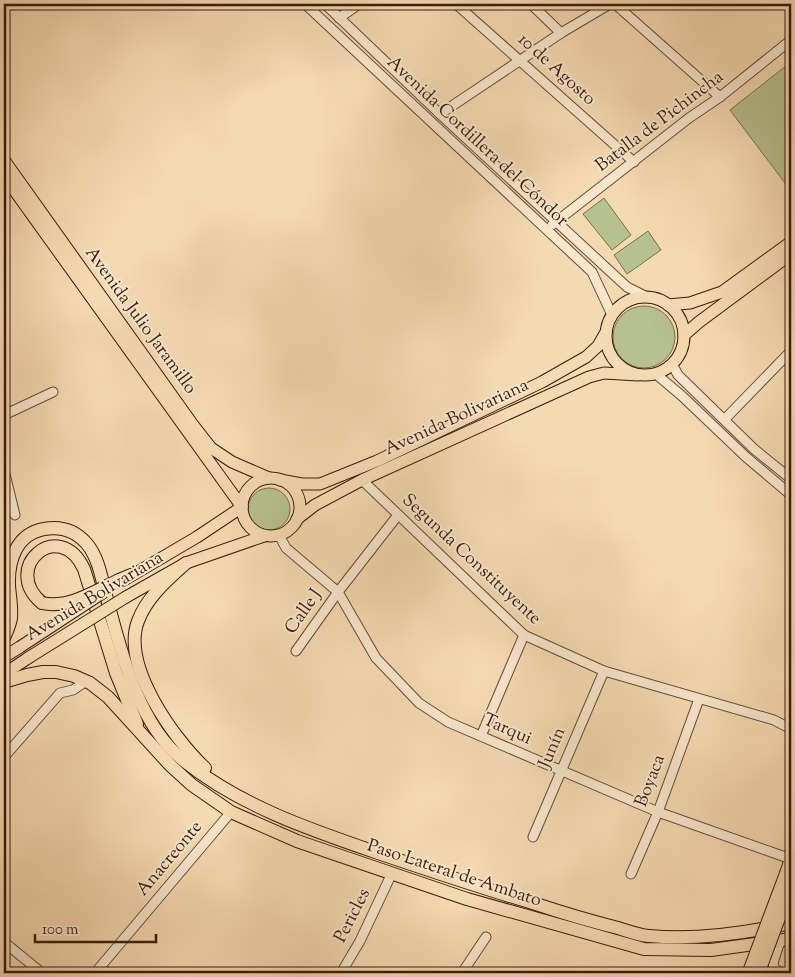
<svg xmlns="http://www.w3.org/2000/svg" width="795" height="977" viewBox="0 0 795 977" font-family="'Sorts Mill Goudy',serif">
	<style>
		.green { fill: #b7c08f; stroke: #786e4e }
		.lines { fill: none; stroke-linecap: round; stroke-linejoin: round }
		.minor-casing { stroke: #684a36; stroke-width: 11 }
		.major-casing { stroke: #391b0d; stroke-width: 13 }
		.highway-casing { stroke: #391b0d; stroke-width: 14 }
		.minor { stroke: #f8e6cc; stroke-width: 9 }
		.major { stroke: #f5d9b1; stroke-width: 11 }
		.highway { stroke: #f5d9b1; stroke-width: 12 }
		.major-bridge-casing { stroke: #391b0d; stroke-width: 13; stroke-linecap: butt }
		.highway-bridge-casing { stroke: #391b0d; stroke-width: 14; stroke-linecap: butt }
		.major-bridge { stroke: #f5d9b1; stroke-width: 11 }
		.highway-bridge { stroke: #f5d9b1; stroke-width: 12 }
		.labels { text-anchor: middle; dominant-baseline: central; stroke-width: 4; stroke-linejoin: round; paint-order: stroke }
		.street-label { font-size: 18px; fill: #391b0d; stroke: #f8e6cc }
	</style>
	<rect width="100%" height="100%" fill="#f5d9b1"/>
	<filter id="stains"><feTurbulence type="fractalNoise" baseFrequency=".004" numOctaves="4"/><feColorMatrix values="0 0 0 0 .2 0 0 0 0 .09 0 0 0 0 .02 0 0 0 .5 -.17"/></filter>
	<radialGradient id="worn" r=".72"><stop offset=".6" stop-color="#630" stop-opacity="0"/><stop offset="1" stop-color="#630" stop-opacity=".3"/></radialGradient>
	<g class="green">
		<path d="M791 62V191L730 110Z"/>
		<path d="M604 198 631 235 612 250 583 214Z"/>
		<path d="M648 231 661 250 627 274 614 255Z"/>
		<circle cx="644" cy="337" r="31"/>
		<circle cx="269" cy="509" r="21"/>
	</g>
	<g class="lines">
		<g class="minor-casing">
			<g id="minor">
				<path d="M305 4 592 272 612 315"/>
				<path d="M325 4 440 114 627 287 647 297"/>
				<path d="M456 4 634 162"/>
				<path d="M531 4 561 33"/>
				<path d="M615 4 720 97"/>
				<path d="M339 18 359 4"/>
				<path d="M440 114 561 33 610 4"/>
				<path d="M552 225 689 118 720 97 791 40"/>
				<path d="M672 364 678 375 754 449 791 479"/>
				<path d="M656 374 682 396 746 457 791 495"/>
				<path d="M4 415 53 392"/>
				<path d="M725 419 791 351"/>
				<path d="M4 470 15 515"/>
				<path d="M362 480 524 635 604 671 774 720 791 729"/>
				<path d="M279 535 286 548 338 592 376 658 419 703 448 722 658 812 791 859"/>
				<path d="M296 651 338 592 398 515"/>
				<path d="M481 736 524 635"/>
				<path d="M4 757 60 693 73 690 86 681"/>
				<path d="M533 837 604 671"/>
				<path d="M631 874 658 812 699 699"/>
				<path d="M780 941 773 963 774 968 781 973"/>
				<path d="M4 942 42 973"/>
				<path d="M95 973 231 812"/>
				<path d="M341 973 360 941 392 873"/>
				<path d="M462 973 486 937"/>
			</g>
		</g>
		<g class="major-casing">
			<g id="major">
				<path d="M4 160 193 425 211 448 232 462 269 478"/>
				<path d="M4 176 242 507"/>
				<circle cx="645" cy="336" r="39"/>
				<path d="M668 305 690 303 722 292 791 242"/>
				<path d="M684 335 699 322 791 254"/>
				<circle cx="271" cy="507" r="29"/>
				<path d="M280 480 302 484H320L377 461 542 382 586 357 598 346 606 332"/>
				<path d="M297 519 315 505 362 480 589 377 604 373 638 375"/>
				<path d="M124 580 197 537 242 507"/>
				<path d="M126 597 186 563 264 536"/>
				<path d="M4 657 20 647"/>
				<path d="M4 674 28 658"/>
				<path d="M786 872 791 857"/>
			</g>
		</g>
		<g class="highway-casing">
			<g id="highway">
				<path d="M186 563C167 580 147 597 138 621 121 666 174 739 205 768"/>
				<path d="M119 580 131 575"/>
				<path d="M42 603C0 568 59 516 84 569L116 673 137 724"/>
				<path d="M4 638C7 631 10 625 11 618 12 608 10 597 9 586 8 561 16 534 44 529 61 526 76 531 87 544 99 558 102 581 107 599 121 652 138 724 183 760 241 807 314 831 384 855 434 872 485 889 536 904 563 913 590 921 618 928 628 931 638 935 649 936 694 940 747 933 791 923"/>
				<path d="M4 682 27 675 43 672H56L74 676 90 683 108 697 170 765 192 785 231 812 297 841 467 899 644 949 711 950 791 939"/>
			</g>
		</g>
		<use href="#minor" class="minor"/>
		<use href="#major" class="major"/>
		<use href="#highway" class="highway"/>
		<g class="major-bridge-casing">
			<g id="major-bridge">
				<path d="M20 647 104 592"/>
				<path d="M28 658 126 597"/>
				<path d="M748 973 786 872"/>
				<path d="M759 973 791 887"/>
			</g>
		</g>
		<g class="highway-bridge-casing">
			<path id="highway-bridge" d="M42 603C69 609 95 591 119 580"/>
		</g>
		<use href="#major-bridge" class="major-bridge"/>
		<use href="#highway-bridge" class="highway-bridge"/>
	</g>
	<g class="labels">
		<g class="street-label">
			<text transform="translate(556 70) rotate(42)">10 de Agosto</text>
			<text transform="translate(660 122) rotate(-37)">Batalla de Pichincha</text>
			<text transform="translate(477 142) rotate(43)">Avenida Cordillera del Cóndor</text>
			<text transform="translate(140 321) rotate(54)">Avenida Julio Jaramillo</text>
			<text transform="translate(457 418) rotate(-25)">Avenida Bolivariana</text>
			<text transform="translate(471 560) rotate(43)">Segunda Constituyente</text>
			<text transform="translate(95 597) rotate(-31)">Avenida Bolivariana</text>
			<text transform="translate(304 612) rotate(-55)">Calle J</text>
			<text transform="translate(507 730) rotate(24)">Tarqui</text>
			<text transform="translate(553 748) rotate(-67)">Junín</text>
			<text transform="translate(651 781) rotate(-69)">Boyaca</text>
			<text transform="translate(170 859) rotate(-50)">Anacreonte</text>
			<text transform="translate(454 874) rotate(18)">Paso Lateral de Ambato</text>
			<text transform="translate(353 916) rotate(-63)">Pericles</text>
		</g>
	</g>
	<rect width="795" height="977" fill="none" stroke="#f5d9b1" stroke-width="20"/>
	<rect x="5" y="5" width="785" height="967" fill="none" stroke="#391b0d" stroke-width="2.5"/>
	<rect x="10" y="10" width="775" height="957" fill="none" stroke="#391b0d"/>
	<path d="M35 934v8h121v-8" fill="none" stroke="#391b0d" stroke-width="2.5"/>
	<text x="42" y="934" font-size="15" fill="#391b0d" stroke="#f8e6cc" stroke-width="4" paint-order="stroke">100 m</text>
	<rect width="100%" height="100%" filter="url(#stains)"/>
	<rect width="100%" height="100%" fill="url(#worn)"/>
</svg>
